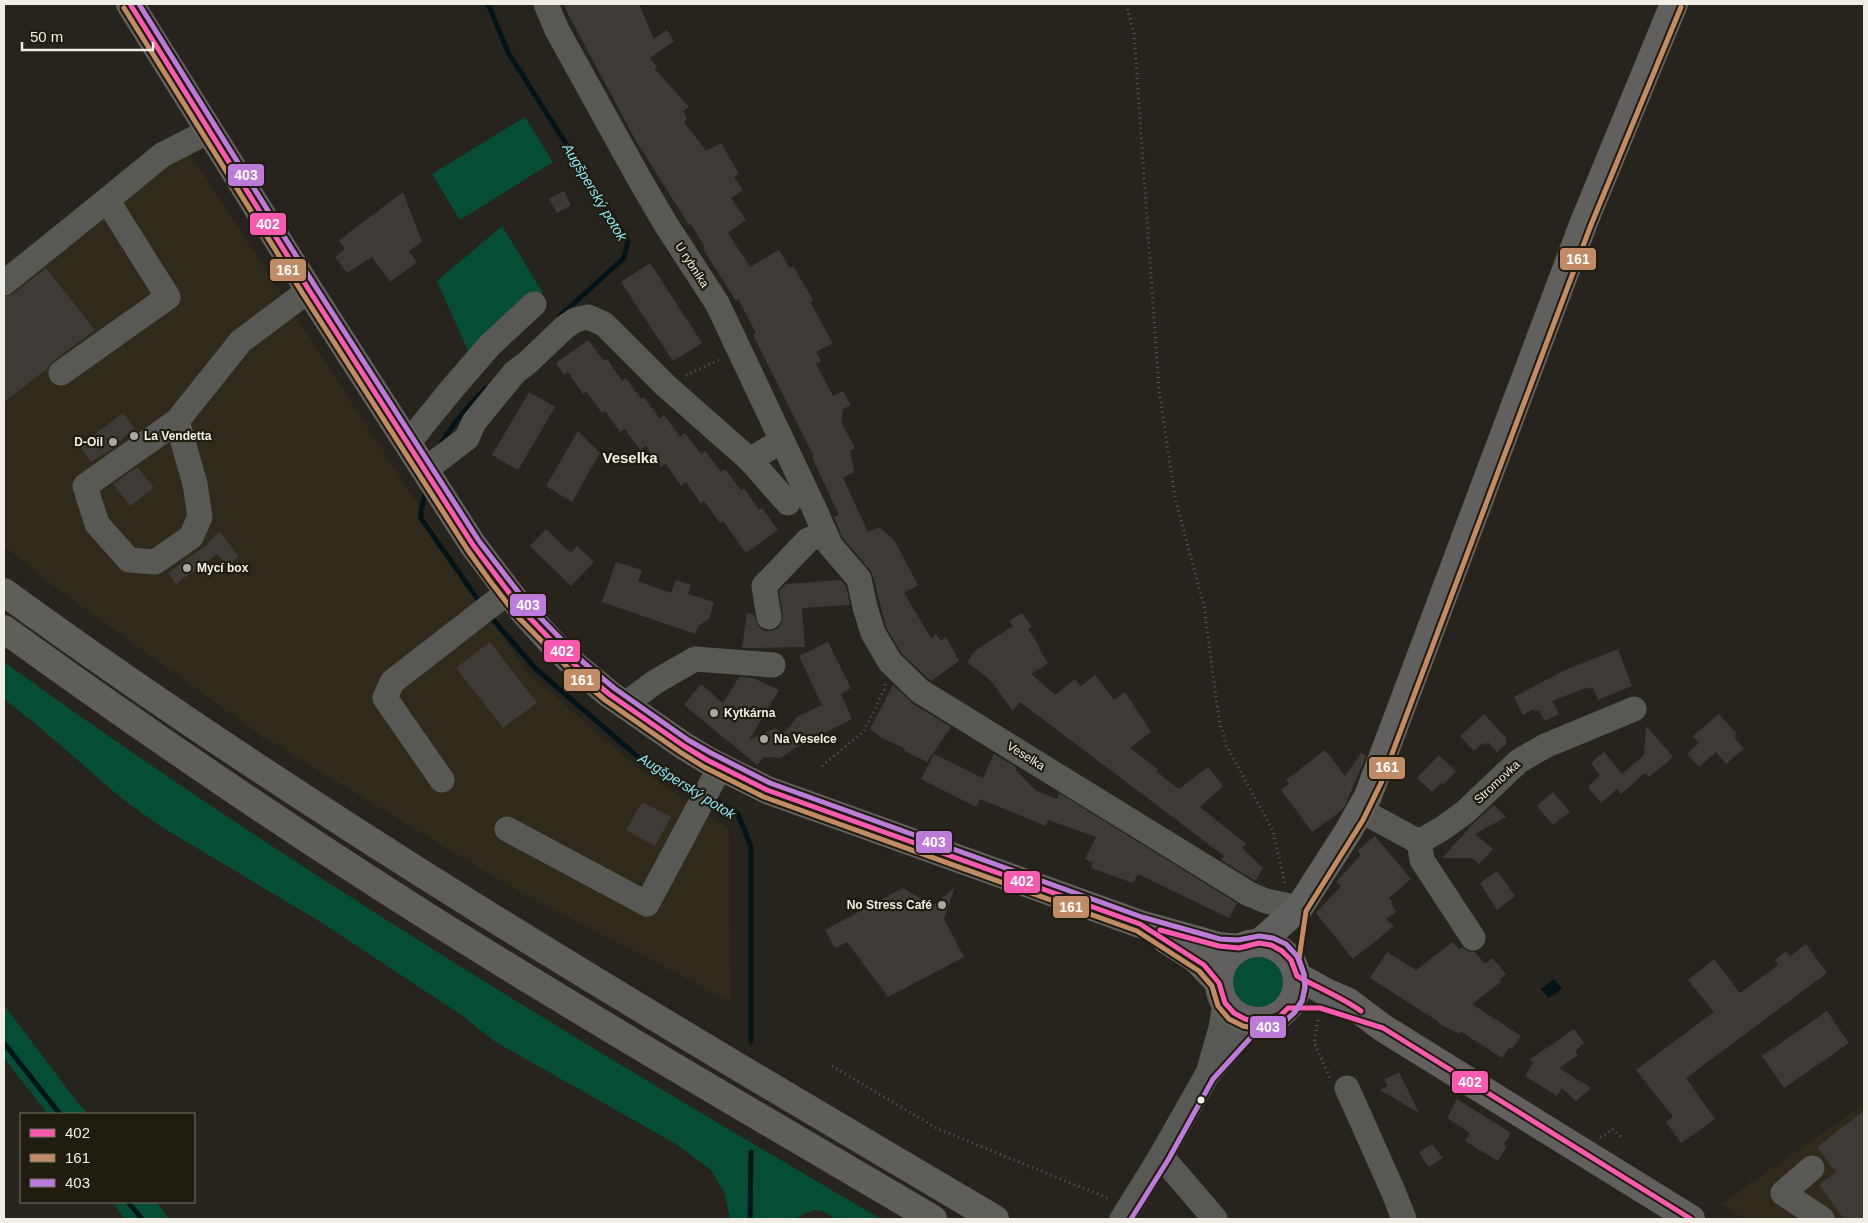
<svg xmlns="http://www.w3.org/2000/svg" width="1868" height="1223" viewBox="0 0 1868 1223" font-family="Arial,sans-serif">
	<style>
		.built { fill: #302a1a }
		.green { fill: #054d35 }
		.water { fill: #031418 }
		.lines { fill: none; stroke-linecap: round; stroke-linejoin: round }
		.stream { stroke: #031418; stroke-width: 5 }
		.building { fill: #3e3b37 }
		.path { stroke: #5c5b57; stroke-width: 3; stroke-dasharray: 1 4; stroke-linecap: butt }
		.minor { stroke: #585855; stroke-width: 25 }
		.major { stroke: #62605e; stroke-width: 28 }
		.highway { stroke: #5f5e58; stroke-width: 28 }
		.bus-1-casing { stroke: #201c10; stroke-width: 9 }
		.bus-2-casing { stroke: #201c10; stroke-width: 9 }
		.bus-3-casing { stroke: #201c10; stroke-width: 9 }
		.bus-1 { stroke: #f75aaf; stroke-width: 5 }
		.bus-2 { stroke: #c18c65; stroke-width: 5 }
		.bus-3 { stroke: #bd7bd9; stroke-width: 5 }
		.poi-dot { fill: #aaa7a0; stroke: #201c10; stroke-width: 2 }
		.bus-dot { fill: #f1eee6; stroke: #201c10; stroke-width: 2 }
		.labels { text-anchor: middle; dominant-baseline: central; stroke-width: 4.5; stroke-linejoin: round; paint-order: stroke }
		.street-label { font-size: 12px; fill: #f1eee6; stroke: #201c10 }
		.poi-label { font-size: 12px; font-weight: bold; fill: #f1eee6; stroke: #201c10; text-anchor: start }
		.water-label { font-size: 14px; font-style: italic; fill: #8beafc; stroke: #201c10 }
		.quarter-label { font-size: 15px; font-weight: bold; fill: #f1eee6; stroke: #201c10 }
		.line-badge { stroke: #201c10; stroke-width: 2 }
		.badge-label { font-size: 14px; text-anchor: middle; font-weight: bold; fill: #fff }
	</style>
	<rect width="100%" height="100%" fill="#26241d"/>
	<g class="built">
		<path d="M177 133 526 671 638 768 729 829 731 1002 507 885 263 737 48 582 4 546V269Z"/>
		<path d="M1864 1104V1219H1745L1721 1204Z"/>
	</g>
	<g class="green">
		<path d="M525 117 553 162 460 220 432 174Z"/>
		<path d="M502 226 543 293 469 353 437 281Z"/>
		<path d="M4 662C285 865 582 1044 881 1219H836L822 1211 814 1210 806 1213 795 1219H730L725 1194 711 1170 676 1144 494 1041 460 1014 319 921 160 826 120 797 43 730 4 699Z"/>
		<circle cx="1258" cy="982" r="26"/>
		<path d="M4 1005 77 1102 88 1114H48L4 1058Z"/>
		<path d="M113 1202H156L169 1219H124Z"/>
	</g>
	<path class="water" d="M1554 979 1562 989 1549 998 1541 989Z"/>
	<g class="lines">
		<g class="stream">
			<path d="M488 4 509 54 628 241 624 258 560 316"/>
			<path d="M441 444C453 423 468 406 486 388"/>
			<path d="M425 494 421 510V518L481 604"/>
			<path d="M489 615 535 668 645 763 699 792"/>
			<path d="M711 798 738 814 751 847V1041"/>
			<path d="M4 1043 60 1114"/>
			<path d="M128 1202 142 1219"/>
			<path d="M750 1219 751 1152"/>
		</g>
	</g>
	<g class="building">
		<path d="M564 4H639L654 39 667 30 674 41 650 58 657 67 654 68 689 107 683 111 687 118 684 122 706 151 721 143 739 174 734 177 743 190 731 198 746 220 728 233 750 267 779 250 790 268 793 266 813 300 810 302 833 343 816 352 821 361 816 364 833 396 843 391 851 405 843 409 841 422 855 448 850 451 854 472 843 478 868 532 879 527 894 540 918 585 904 593 931 638 936 634 941 641 946 637 959 661 931 681 901 653 886 627 873 576 870 570 842 537 834 517 839 515 812 457 814 456 807 443 753 335 756 333 738 299 736 301 703 249 705 248 691 224 689 225 636 141 568 14Z"/>
		<path d="M564 191 571 205 557 213 549 199Z"/>
		<path d="M403 192 422 242 409 251 417 262 390 282 372 257 347 273 335 257 345 249 339 240Z"/>
		<path d="M650 263 702 343 673 361 621 282Z"/>
		<path d="M46 268 95 330 53 361 48 368 4 402V297L13 294Z"/>
		<path d="M588 340 604 361 607 359 622 381 626 378 641 399 644 397 660 419 664 415 680 437 685 433 701 454 705 451 721 472 725 469 741 490 744 488 759 510 762 508 778 530 746 553 723 521 720 523 704 501 701 504 686 482 681 486 666 464 661 467 646 446 640 450 625 429 620 432 605 411 602 413 586 391 583 394 568 372 564 375 556 363Z"/>
		<path d="M529 392 555 407 518 470 492 455Z"/>
		<path d="M123 413 135 429 118 442 120 444 91 462 79 446Z"/>
		<path d="M578 431 600 453 572 502 546 486Z"/>
		<path d="M137 467 154 488 130 506 113 484Z"/>
		<path d="M546 529 571 553 577 546 594 562 571 586 530 546Z"/>
		<path d="M220 532 239 557 227 566 217 554 176 584 168 573 209 543 208 542Z"/>
		<path d="M616 562 642 570 638 581 671 593 676 580 691 585 688 594 714 602 709 619 698 626 695 634 602 602Z"/>
		<path d="M841 580 846 586 850 605 802 608 805 647 742 648 747 613 754 615 758 626 764 631H772L778 628 782 623 783 615 779 591 786 584Z"/>
		<path d="M1022 613 1032 627 1028 629 1040 647H1038L1048 663 1031 674 1055 695 1075 679 1081 686 1095 675 1114 700 1125 692 1151 732 1130 748 1158 769 1156 771 1179 789 1208 767 1223 786 1200 807 1246 844 1242 848 1263 868 1255 881 1221 860 1224 856 1020 702 1013 711 991 681 967 662 976 650 1013 626 1009 621Z"/>
		<path d="M490 642 537 703 503 728 456 668Z"/>
		<path d="M828 642 851 688 841 694 852 719 795 748 781 758 764 757 757 765 684 705 701 684 723 703 739 677 753 678 779 690 749 740 775 728 783 734 797 717 822 705 799 656Z"/>
		<path d="M1618 649 1632 686 1598 700 1593 688 1589 689 1588 687 1552 701 1559 714 1545 721 1539 710 1535 712 1534 709 1523 715 1514 697 1565 670Z"/>
		<path d="M893 685 912 703 951 727 927 762 903 750 904 748 882 738 870 729Z"/>
		<path d="M1484 714 1506 738V744L1497 752 1488 742 1485 745 1483 743 1474 751 1460 736Z"/>
		<path d="M1719 714 1737 734 1734 737 1744 749 1726 764 1716 752 1699 767 1687 754 1699 743 1693 736Z"/>
		<path d="M1646 726 1673 757 1649 777 1645 773 1621 794 1617 789 1601 803 1588 787 1600 775 1591 763 1604 752 1622 774 1644 755Z"/>
		<path d="M1325 750 1345 776 1361 753 1366 756 1345 806 1338 813 1312 832 1281 790 1289 784 1286 780Z"/>
		<path d="M934 754 983 778 994 754 1016 767 1015 769 1035 790 1057 799 1059 793 1237 903 1229 918 1138 874 1133 883 1091 868 1093 863 1085 859 1096 837 1048 820 1046 826 980 799 976 807 921 779Z"/>
		<path d="M1439 755 1456 771 1443 785 1441 783 1432 792 1417 778Z"/>
		<path d="M1553 792 1570 812 1553 825 1537 806Z"/>
		<path d="M642 802 671 817 655 846 626 830Z"/>
		<path d="M1494 805 1506 817 1475 834 1493 849 1479 864 1472 858H1442L1473 824Z"/>
		<path d="M1375 836 1411 879 1389 898 1393 903 1391 904 1396 912 1386 919 1394 926 1353 959 1316 913 1341 886 1336 882 1361 855 1358 850Z"/>
		<path d="M1497 871 1515 896 1497 910 1480 883Z"/>
		<path d="M955 887 944 919 964 957 888 997 847 942 835 948 825 930 903 888 933 906Z"/>
		<path d="M1453 942 1459 949 1462 947 1467 951 1475 952 1485 964 1492 958 1506 974 1499 980 1501 982 1472 1004 1521 1036 1512 1049 1509 1047 1502 1058 1460 1031 1459 1034 1438 1023 1439 1022 1370 978 1387 952 1416 970Z"/>
		<path d="M1806 944 1827 973 1686 1078 1715 1119 1681 1143 1666 1122 1673 1117 1636 1070 1714 1012 1688 980 1714 959 1740 993 1778 965 1775 960 1786 951 1790 956Z"/>
		<path d="M1827 1011 1849 1043 1784 1088 1762 1056Z"/>
		<path d="M1574 1029 1584 1043 1575 1051 1578 1055 1559 1068 1591 1088 1576 1101 1562 1088 1557 1096 1525 1076 1533 1062 1529 1060Z"/>
		<path d="M1399 1072 1419 1113 1380 1090 1388 1086 1384 1080Z"/>
		<path d="M1457 1099 1511 1133 1504 1144 1507 1146 1498 1161 1465 1141 1470 1133 1447 1118Z"/>
		<path d="M1864 1111V1219H1844L1819 1185 1836 1172 1817 1147Z"/>
		<path d="M1432 1144 1443 1158 1428 1167 1419 1152Z"/>
	</g>
	<g class="lines">
		<g class="path">
			<path d="M1126 4 1134 33 1159 390 1175 498 1204 606 1219 719 1226 745 1273 831 1285 884"/>
			<path d="M686 375 721 359"/>
			<path d="M822 766 864 731 884 690 885 684"/>
			<path d="M1318 1020 1314 1042 1330 1078"/>
			<path d="M832 1066 938 1129 1110 1199"/>
			<path d="M1600 1137 1607 1134 1612 1129 1621 1137"/>
		</g>
		<g class="minor">
			<path d="M546 4 557 30 636 173 665 223 717 303 814 508 830 545 859 579 865 607 873 633 890 662 920 691 1249 894 1266 901 1299 908"/>
			<path d="M4 283 107 200"/>
			<path d="M61 373 168 297 107 200 162 155 209 131"/>
			<path d="M177 421 85 486 97 524 129 560 155 562 191 537 200 517 195 484 177 421 241 341 309 290"/>
			<path d="M408 443 451 390 489 346 534 304"/>
			<path d="M750 460 788 503"/>
			<path d="M425 470 467 438 474 422 515 372 527 363 565 327 575 320 588 317 604 324 665 385 750 460 781 441"/>
			<path d="M769 617 764 586 808 540 825 533"/>
			<path d="M624 705 655 682 695 659 773 665"/>
			<path d="M442 780 385 698 392 682 508 592"/>
			<path d="M1360 810 1419 842"/>
			<path d="M507 829 647 904 720 767"/>
			<path d="M1419 842 1443 828 1465 812 1519 761 1545 746 1634 709"/>
			<path d="M1419 842 1422 860 1473 938"/>
			<path d="M1209 1070 1221 1028 1225 1003"/>
			<path d="M1347 1088 1393 1191 1404 1219"/>
			<path d="M1161 1156 1215 1219"/>
			<path d="M1812 1168 1783 1193 1822 1219"/>
			<path d="M1122 1219 1161 1156 1207 1075 1241 1035 1258 1022"/>
		</g>
		<g class="major">
			<path d="M130 4 309 290 473 545 523 611 554 645 578 668 609 694 684 746 707 760 767 790 1140 924 1219 946 1239 948"/>
			<path d="M1166 940 1196 959 1219 983"/>
			<circle cx="1258" cy="982" r="39"/>
			<path d="M1259 943 1299 908 1349 830 1368 796 1584 222 1674 4"/>
			<path d="M1297 976 1326 992 1347 1001 1383 1028 1691 1219"/>
		</g>
		<g class="highway">
			<path d="M4 592C320 822 658 1020 995 1219"/>
			<path d="M4 629C141 728 281 824 425 915 592 1020 763 1119 933 1219"/>
		</g>
		<g class="bus-1-casing">
			<g id="bus-1">
				<path d="M130 4 309 290 473 545 523 611 578 668 609 694 684 746 707 760 767 790 1140 924 1204 965 1219 983 1225 1003 1234 1013 1245 1019 1258 1022 1269 1020 1280 1016 1288 1008H1320L1383 1028 1691 1219"/>
				<path d="M1160 930 1219 946 1239 948 1259 943 1271 945 1282 951 1291 960 1297 976C1318 988 1341 997 1361 1011"/>
			</g>
		</g>
		<g class="bus-2-casing">
			<path id="bus-2" d="M124 8 303 294 467 549 490 581 517 616 573 673 605 700 680 752 704 767 764 797 1137 931 1199 971 1212 986 1218 1006 1229 1019 1243 1026 1258 1029 1284 1022 1294 1013 1302 1001 1305 986 1304 974 1299 959 1306 911 1363 820 1381 783 1591 225 1681 7"/>
		</g>
		<g class="bus-3-casing">
			<path id="bus-3" d="M139 4 315 286 479 541 529 606 583 662 614 688 688 740 711 753 770 783 1142 917 1220 939 1238 940 1259 936 1273 938 1286 944 1297 956 1304 974 1305 988 1302 1001 1294 1013 1284 1022 1261 1029 1254 1034 1213 1079 1168 1160 1131 1219"/>
		</g>
		<use href="#bus-1" class="bus-1"/>
		<use href="#bus-2" class="bus-2"/>
		<use href="#bus-3" class="bus-3"/>
	</g>
	<g class="poi-dot">
		<circle cx="134" cy="436" r="5"/>
		<circle cx="113" cy="442" r="5"/>
		<circle cx="187" cy="568" r="5"/>
		<circle cx="714" cy="713" r="5"/>
		<circle cx="764" cy="739" r="5"/>
		<circle cx="942" cy="905" r="5"/>
	</g>
	<circle class="bus-dot" cx="1201" cy="1100" r="4.5"/>
	<g class="labels">
		<g class="street-label">
			<text transform="translate(692 265) rotate(57)">U rybníka</text>
			<text transform="translate(1026 756) rotate(32)">Veselka</text>
			<text transform="translate(1497 782) rotate(-43)">Stromovka</text>
		</g>
		<g class="poi-label">
			<text x="144" y="436">La Vendetta</text>
			<text x="103" y="442" text-anchor="end">D-Oil</text>
			<text x="197" y="568">Mycí box</text>
			<text x="724" y="713">Kytkárna</text>
			<text x="774" y="739">Na Veselce</text>
			<text x="932" y="905" text-anchor="end">No Stress Café</text>
		</g>
		<g class="water-label">
			<text transform="translate(595 192) rotate(59)">Augšperský potok</text>
			<text transform="translate(687 786) rotate(32)">Augšperský potok</text>
		</g>
		<g class="quarter-label">
			<text x="630" y="457">Veselka</text>
		</g>
	</g>
	<g class="line-badge">
		<rect x="227" y="163" width="38" height="24" rx="5" fill="#bd7bd9"/>
		<rect x="249" y="212" width="38" height="24" rx="5" fill="#f75aaf"/>
		<rect x="1559" y="247" width="38" height="24" rx="5" fill="#c18c65"/>
		<rect x="269" y="258" width="38" height="24" rx="5" fill="#c18c65"/>
		<rect x="509" y="593" width="38" height="24" rx="5" fill="#bd7bd9"/>
		<rect x="543" y="639" width="38" height="24" rx="5" fill="#f75aaf"/>
		<rect x="563" y="668" width="38" height="24" rx="5" fill="#c18c65"/>
		<rect x="1368" y="756" width="38" height="24" rx="5" fill="#c18c65"/>
		<rect x="915" y="830" width="38" height="24" rx="5" fill="#bd7bd9"/>
		<rect x="1003" y="870" width="38" height="24" rx="5" fill="#f75aaf"/>
		<rect x="1052" y="895" width="38" height="24" rx="5" fill="#c18c65"/>
		<rect x="1249" y="1015" width="38" height="24" rx="5" fill="#bd7bd9"/>
		<rect x="1451" y="1070" width="38" height="24" rx="5" fill="#f75aaf"/>
	</g>
	<g class="badge-label">
		<text x="246" y="180">403</text>
		<text x="268" y="229">402</text>
		<text x="1578" y="264">161</text>
		<text x="288" y="275">161</text>
		<text x="528" y="610">403</text>
		<text x="562" y="656">402</text>
		<text x="582" y="685">161</text>
		<text x="1387" y="772">161</text>
		<text x="934" y="847">403</text>
		<text x="1022" y="886">402</text>
		<text x="1071" y="912">161</text>
		<text x="1268" y="1032">403</text>
		<text x="1470" y="1087">402</text>
	</g>
	<rect width="1868" height="1223" fill="none" stroke="#f1eee6" stroke-width="10"/>
	<rect x="20" y="1113" width="175" height="90" fill="#201c10" stroke="#747066"/>
	<rect x="30" y="1129" width="25" height="8" fill="#f75aaf" stroke="#747066"/>
	<text x="65" y="1138" font-size="15" fill="#f1eee6">402</text>
	<rect x="30" y="1154" width="25" height="8" fill="#c18c65" stroke="#747066"/>
	<text x="65" y="1163" font-size="15" fill="#f1eee6">161</text>
	<rect x="30" y="1179" width="25" height="8" fill="#bd7bd9" stroke="#747066"/>
	<text x="65" y="1188" font-size="15" fill="#f1eee6">403</text>
	<path d="M22 42v8h131v-8" fill="none" stroke="#f1eee6" stroke-width="2.5"/>
	<text x="30" y="42" font-size="15" fill="#f1eee6" stroke="#201c10" stroke-width="4" paint-order="stroke">50 m</text>
</svg>
